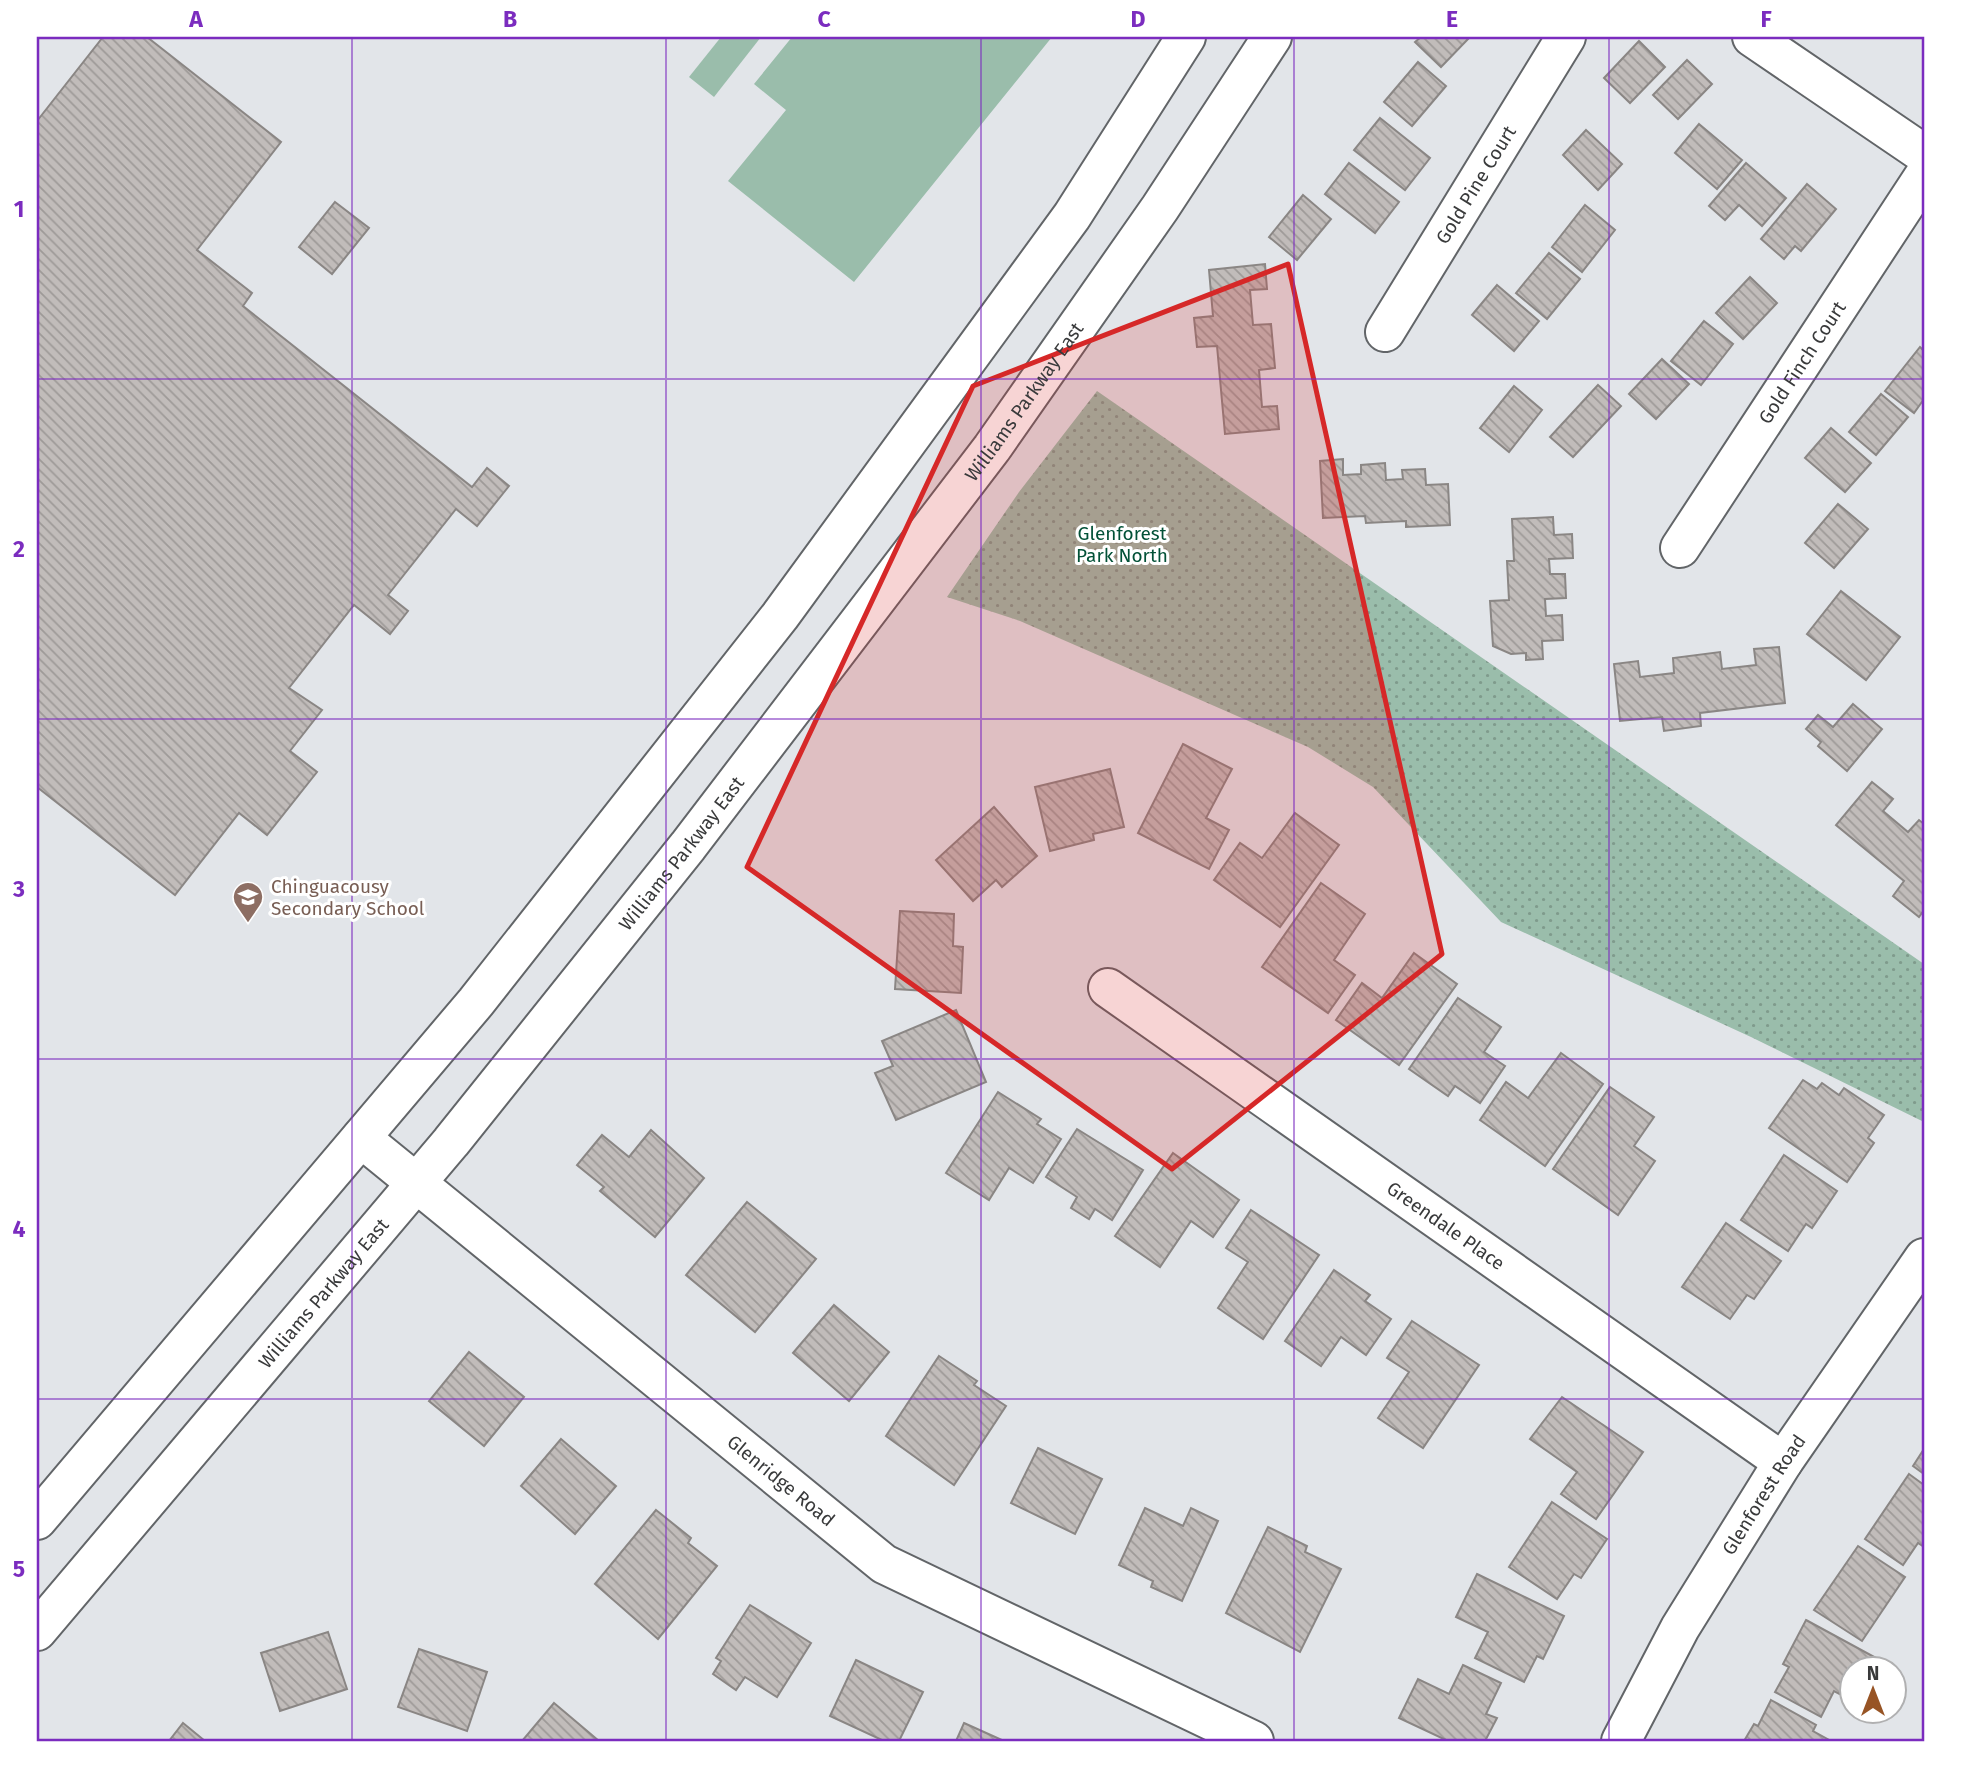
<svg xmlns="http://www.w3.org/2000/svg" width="1961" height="1778" viewBox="0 0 1961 1778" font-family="'Fira Sans',sans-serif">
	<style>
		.green { fill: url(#green-dots) }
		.pitch { fill: #9abdab }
		.building { fill: url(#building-back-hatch); stroke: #8a8684; stroke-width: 2 }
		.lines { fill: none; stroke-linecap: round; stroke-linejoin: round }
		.minor-casing { stroke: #626568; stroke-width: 42 }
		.major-casing { stroke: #626568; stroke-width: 42 }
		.minor { stroke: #fff; stroke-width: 38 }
		.major { stroke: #fff; stroke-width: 38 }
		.marked { fill: #d62828; fill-opacity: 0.2; stroke: #d62828; stroke-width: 5; stroke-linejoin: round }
		.grid { fill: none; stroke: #7b2cbf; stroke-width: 2; stroke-opacity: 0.55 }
		.labels { text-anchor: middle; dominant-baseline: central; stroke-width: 6; stroke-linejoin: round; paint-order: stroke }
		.street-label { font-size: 19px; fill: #393a3b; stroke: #fff }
		.park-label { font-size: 19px; fill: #025137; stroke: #fff }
		.education-label { font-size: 19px; fill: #785e54; stroke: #fff; text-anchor: start }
		.neatline { fill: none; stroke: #7b2cbf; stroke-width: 2.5 }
		.grid-label { font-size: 23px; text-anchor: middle; font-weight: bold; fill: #7b2cbf }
	</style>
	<defs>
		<pattern id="green-dots" width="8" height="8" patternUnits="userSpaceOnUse" patternTransform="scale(1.75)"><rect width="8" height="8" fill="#9abdab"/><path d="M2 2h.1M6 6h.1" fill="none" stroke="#7f9b8c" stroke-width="1.8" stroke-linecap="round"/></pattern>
		<pattern id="building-back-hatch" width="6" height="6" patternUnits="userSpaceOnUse" patternTransform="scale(1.75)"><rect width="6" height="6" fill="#c1bcba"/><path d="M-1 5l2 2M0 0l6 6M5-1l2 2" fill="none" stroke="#9e9a98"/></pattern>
	</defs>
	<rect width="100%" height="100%" fill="#e2e5e9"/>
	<path class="green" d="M1097 391 1924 964V1122L1751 1037 1501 922 1373 787 1308 747 1020 621 947 597 1019 492Z"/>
	<g class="pitch">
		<path d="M721 37H761L714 97 689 77Z"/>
		<path d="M792 37H1052L854 282 728 181 786 110 754 84Z"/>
	</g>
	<g class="building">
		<path d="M103 37H147L281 142 197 250 252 293 243 306 472 487 487 468 509 486 477 526 456 509 388 595 408 611 390 634 354 605 289 688 322 710 290 751 317 772 267 835 239 813 175 895 37 787V121Z"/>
		<path d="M1421 37H1470L1441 67 1415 42Z"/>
		<path d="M1639 41 1665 67 1630 103 1604 78Z"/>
		<path d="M1687 60 1712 84 1678 119 1653 95Z"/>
		<path d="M1418 62 1446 86 1412 126 1384 102Z"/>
		<path d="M1380 118 1430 158 1405 190 1354 150Z"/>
		<path d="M1699 124 1742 160 1717 189 1675 153Z"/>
		<path d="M1586 130 1622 164 1598 190 1563 155Z"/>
		<path d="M1349 163 1399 202 1375 233 1325 194Z"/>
		<path d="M1746 163 1786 198 1762 226 1739 205 1725 220 1709 206Z"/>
		<path d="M1807 184 1836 209 1801 251 1795 246 1784 259 1761 239Z"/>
		<path d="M1303 195 1331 219 1297 260 1269 237Z"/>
		<path d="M335 202 369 228 332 274 299 247Z"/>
		<path d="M1585 205 1615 230 1582 272 1552 247Z"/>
		<path d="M1549 253 1580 279 1547 319 1516 293Z"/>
		<path d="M1265 264 1267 289 1250 290 1253 325 1271 324 1275 368 1259 370 1262 407 1277 406 1279 429 1225 434 1217 346 1197 347 1194 318 1213 316 1209 270Z"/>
		<path d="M1750 277 1777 303 1743 339 1716 313Z"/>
		<path d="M1497 285 1539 321 1514 351 1472 315Z"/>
		<path d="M1704 321 1733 344 1701 385 1671 361Z"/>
		<path d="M1920 347 1924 351V399L1914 413 1885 391Z"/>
		<path d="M1662 359 1689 384 1656 419 1629 394Z"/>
		<path d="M1598 385 1621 406 1573 457 1550 437Z"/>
		<path d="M1514 386 1542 410 1509 452 1480 428Z"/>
		<path d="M1881 394 1908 417 1876 455 1849 432Z"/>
		<path d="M1831 428 1871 463 1845 492 1805 458Z"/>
		<path d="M1343 459V475L1361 474V465L1385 463 1386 480 1403 479 1402 470 1425 469 1426 485 1448 484 1450 525 1406 527V521L1366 523 1365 516 1323 518 1320 461Z"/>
		<path d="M1838 504 1868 529 1834 568 1805 543Z"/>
		<path d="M1553 517 1554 535 1572 534 1573 558 1549 559 1550 574H1565L1566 598 1545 599 1546 616 1562 615 1563 640 1542 641 1543 659 1526 660V653L1511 654 1493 646 1490 601 1509 600 1507 561H1514L1512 519Z"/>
		<path d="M1841 591 1900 637 1866 680 1807 634Z"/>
		<path d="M1779 647 1785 703 1700 713 1701 726 1664 731 1662 717 1620 721 1614 664 1638 661 1640 677 1674 673 1673 658 1720 652 1722 669 1756 665 1754 649Z"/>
		<path d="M1853 704 1882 729 1847 771 1818 746 1821 742 1806 729 1818 715 1833 727Z"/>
		<path d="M1183 744 1232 769 1206 818 1229 830 1209 869 1138 833Z"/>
		<path d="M1110 769 1124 827 1093 834 1094 840 1050 851 1035 787Z"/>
		<path d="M1872 782 1893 799 1883 811 1908 832 1919 820 1924 824V910L1919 917 1893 896 1904 881 1836 825Z"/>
		<path d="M994 807 1037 856 1002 887 996 880 973 901 936 860Z"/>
		<path d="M1295 813 1339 845 1280 927 1214 880 1240 843 1262 858Z"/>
		<path d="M1321 883 1365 914 1334 960 1355 975 1328 1013 1262 967Z"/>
		<path d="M900 911 954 914 953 946 963 947 961 993 895 989Z"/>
		<path d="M1414 953 1457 984 1399 1065 1336 1020 1362 983 1382 998Z"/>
		<path d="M1458 998 1501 1027 1484 1052 1505 1066 1480 1103 1455 1086 1448 1096 1409 1069Z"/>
		<path d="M956 1010 986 1082 896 1120 875 1073 893 1066 882 1041Z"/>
		<path d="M1561 1053 1603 1084 1545 1166 1480 1120 1506 1082 1528 1098Z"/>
		<path d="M1803 1080 1817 1089 1822 1083 1839 1095 1844 1088 1884 1115 1868 1138 1874 1143 1847 1182 1769 1128Z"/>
		<path d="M1610 1087 1654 1117 1634 1146 1655 1161 1618 1215 1553 1169Z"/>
		<path d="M998 1092 1041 1119 1037 1124 1061 1139 1033 1183 1009 1168 989 1200 946 1173Z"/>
		<path d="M1077 1129 1143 1170 1112 1220 1095 1209 1089 1219 1071 1208 1077 1197 1046 1177Z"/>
		<path d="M651 1130 704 1178 655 1237 600 1191 604 1187 577 1165 602 1135 629 1157Z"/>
		<path d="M1173 1153 1239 1200 1213 1237 1191 1221 1160 1267 1115 1236Z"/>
		<path d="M1784 1155 1837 1191 1812 1228 1806 1224 1788 1251 1741 1220Z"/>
		<path d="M747 1202 816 1259 755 1332 686 1275Z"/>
		<path d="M1251 1210 1319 1255 1263 1339 1218 1308 1248 1262 1226 1248Z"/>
		<path d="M1726 1223 1781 1261 1754 1299 1747 1295 1730 1319 1682 1287Z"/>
		<path d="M1334 1270 1370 1295 1365 1301 1391 1319 1366 1355 1341 1337 1321 1366 1285 1341Z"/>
		<path d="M834 1305 889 1352 849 1401 793 1353Z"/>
		<path d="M1412 1321 1479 1365 1423 1448 1378 1418 1409 1372 1387 1358Z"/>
		<path d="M469 1352 524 1397 484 1446 429 1401Z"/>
		<path d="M939 1356 977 1381 974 1385 1006 1406 954 1485 886 1436Z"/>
		<path d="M1562 1397 1643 1452 1596 1519 1561 1494 1577 1472 1530 1439Z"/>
		<path d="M561 1439 616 1486 575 1534 521 1486Z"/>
		<path d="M1038 1448 1102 1479 1075 1534 1011 1503Z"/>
		<path d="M1924 1449V1474L1913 1466Z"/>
		<path d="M1909 1474 1924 1485V1547L1918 1543 1903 1565 1865 1539Z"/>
		<path d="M1552 1502 1607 1539 1581 1578 1574 1574 1557 1599 1509 1567Z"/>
		<path d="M1145 1508 1183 1526 1191 1508 1218 1521 1182 1601 1151 1587 1153 1581 1119 1565Z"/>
		<path d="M656 1510 691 1538 688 1543 717 1566 658 1639 595 1584Z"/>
		<path d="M1268 1527 1307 1546 1305 1552 1341 1569 1300 1652 1226 1613Z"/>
		<path d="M1858 1546 1905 1577 1862 1641 1814 1610Z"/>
		<path d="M1477 1574 1564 1616 1543 1659 1537 1656 1524 1682 1475 1658 1488 1632 1456 1617Z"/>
		<path d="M750 1605 811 1643 777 1697 745 1677 736 1690 713 1674 721 1661 716 1658Z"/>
		<path d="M1806 1620 1889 1665 1887 1670H1853V1701L1834 1691 1821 1717 1775 1692 1789 1667 1783 1664Z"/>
		<path d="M328 1632 347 1689 280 1711 261 1653Z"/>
		<path d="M419 1649 487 1672 467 1731 398 1707Z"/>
		<path d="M856 1660 923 1692 899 1741H884L830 1716Z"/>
		<path d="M1463 1665 1501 1683 1486 1714 1497 1718 1485 1741H1448L1399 1718 1418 1679 1449 1694Z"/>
		<path d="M1771 1700 1816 1725 1813 1731 1831 1741H1744L1754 1724 1758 1726Z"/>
		<path d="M554 1703 599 1741H522Z"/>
		<path d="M183 1723 205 1741H169Z"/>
		<path d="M964 1723 1004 1741H956Z"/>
	</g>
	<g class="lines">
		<g class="minor-casing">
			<g id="minor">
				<path d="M1752 37 1924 154"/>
				<path id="s1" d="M1385 332 1566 37"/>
				<path id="s2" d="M1680 548 1924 176"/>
				<path id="s3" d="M1108 988 1783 1462"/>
				<path id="s4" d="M361 1138 884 1564 1254 1741"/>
				<path id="s5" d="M1621 1741 1680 1628 1783 1462 1924 1258"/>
			</g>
		</g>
		<g class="major-casing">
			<g id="major">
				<path d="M37 1520 476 1002 780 616 1072 216 1186 37"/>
				<path id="s6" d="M37 1631 451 1142 688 846 992 448 1160 208 1272 37"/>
			</g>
		</g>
		<use href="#minor" class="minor"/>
		<use href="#major" class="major"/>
	</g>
	<path class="marked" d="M1288 264 1442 954 1172 1169 747 867 973 386Z"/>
	<path class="grid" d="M352 37V1741M666 37V1741M981 37V1741M1294 37V1741M1609 37V1741M37 379H1924M37 719H1924M37 1059H1924M37 1399H1924"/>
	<defs>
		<g id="school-pin" transform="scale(1.575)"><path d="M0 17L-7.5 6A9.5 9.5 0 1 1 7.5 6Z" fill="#8d6e63" stroke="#fff"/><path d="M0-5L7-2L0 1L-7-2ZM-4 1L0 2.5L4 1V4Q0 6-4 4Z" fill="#fff"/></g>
	</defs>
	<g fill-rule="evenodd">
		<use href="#school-pin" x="248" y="897"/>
	</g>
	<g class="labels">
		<g class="street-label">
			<text stroke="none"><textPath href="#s1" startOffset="173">Gold Pine Court</textPath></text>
			<text stroke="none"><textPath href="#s2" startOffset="222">Gold Finch Court</textPath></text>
			<text stroke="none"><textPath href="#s6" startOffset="1577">Williams Parkway East</textPath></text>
			<text stroke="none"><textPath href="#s6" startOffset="1010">Williams Parkway East</textPath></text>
			<text stroke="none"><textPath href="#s3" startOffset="413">Greendale Place</textPath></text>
			<text stroke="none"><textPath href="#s6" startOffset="443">Williams Parkway East</textPath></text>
			<text stroke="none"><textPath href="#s4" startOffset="542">Glenridge Road</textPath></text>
			<text stroke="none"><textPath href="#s5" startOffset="285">Glenforest Road</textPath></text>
		</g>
		<g class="park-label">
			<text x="1122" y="533">Glenforest<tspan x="1122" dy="22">Park North</tspan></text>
		</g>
		<g class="education-label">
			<text x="271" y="886">Chinguacousy<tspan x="271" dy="22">Secondary School</tspan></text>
		</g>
	</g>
	<rect width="1961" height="1778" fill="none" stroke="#ffffff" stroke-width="77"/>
	<g transform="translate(1873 1690)"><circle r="33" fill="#ffffff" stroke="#b0b0b1" stroke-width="2"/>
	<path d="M0-5L12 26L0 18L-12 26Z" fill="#975425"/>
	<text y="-10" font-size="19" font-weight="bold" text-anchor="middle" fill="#393a3b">N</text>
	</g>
	<rect x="38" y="38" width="1885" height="1702" class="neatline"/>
	<g class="grid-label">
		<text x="196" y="27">A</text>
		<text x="510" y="27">B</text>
		<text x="824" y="27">C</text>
		<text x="1138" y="27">D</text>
		<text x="1452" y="27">E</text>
		<text x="1766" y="27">F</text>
		<text x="19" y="217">1</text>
		<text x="19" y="557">2</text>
		<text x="19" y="897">3</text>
		<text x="19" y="1237">4</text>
		<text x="19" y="1577">5</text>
	</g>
</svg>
